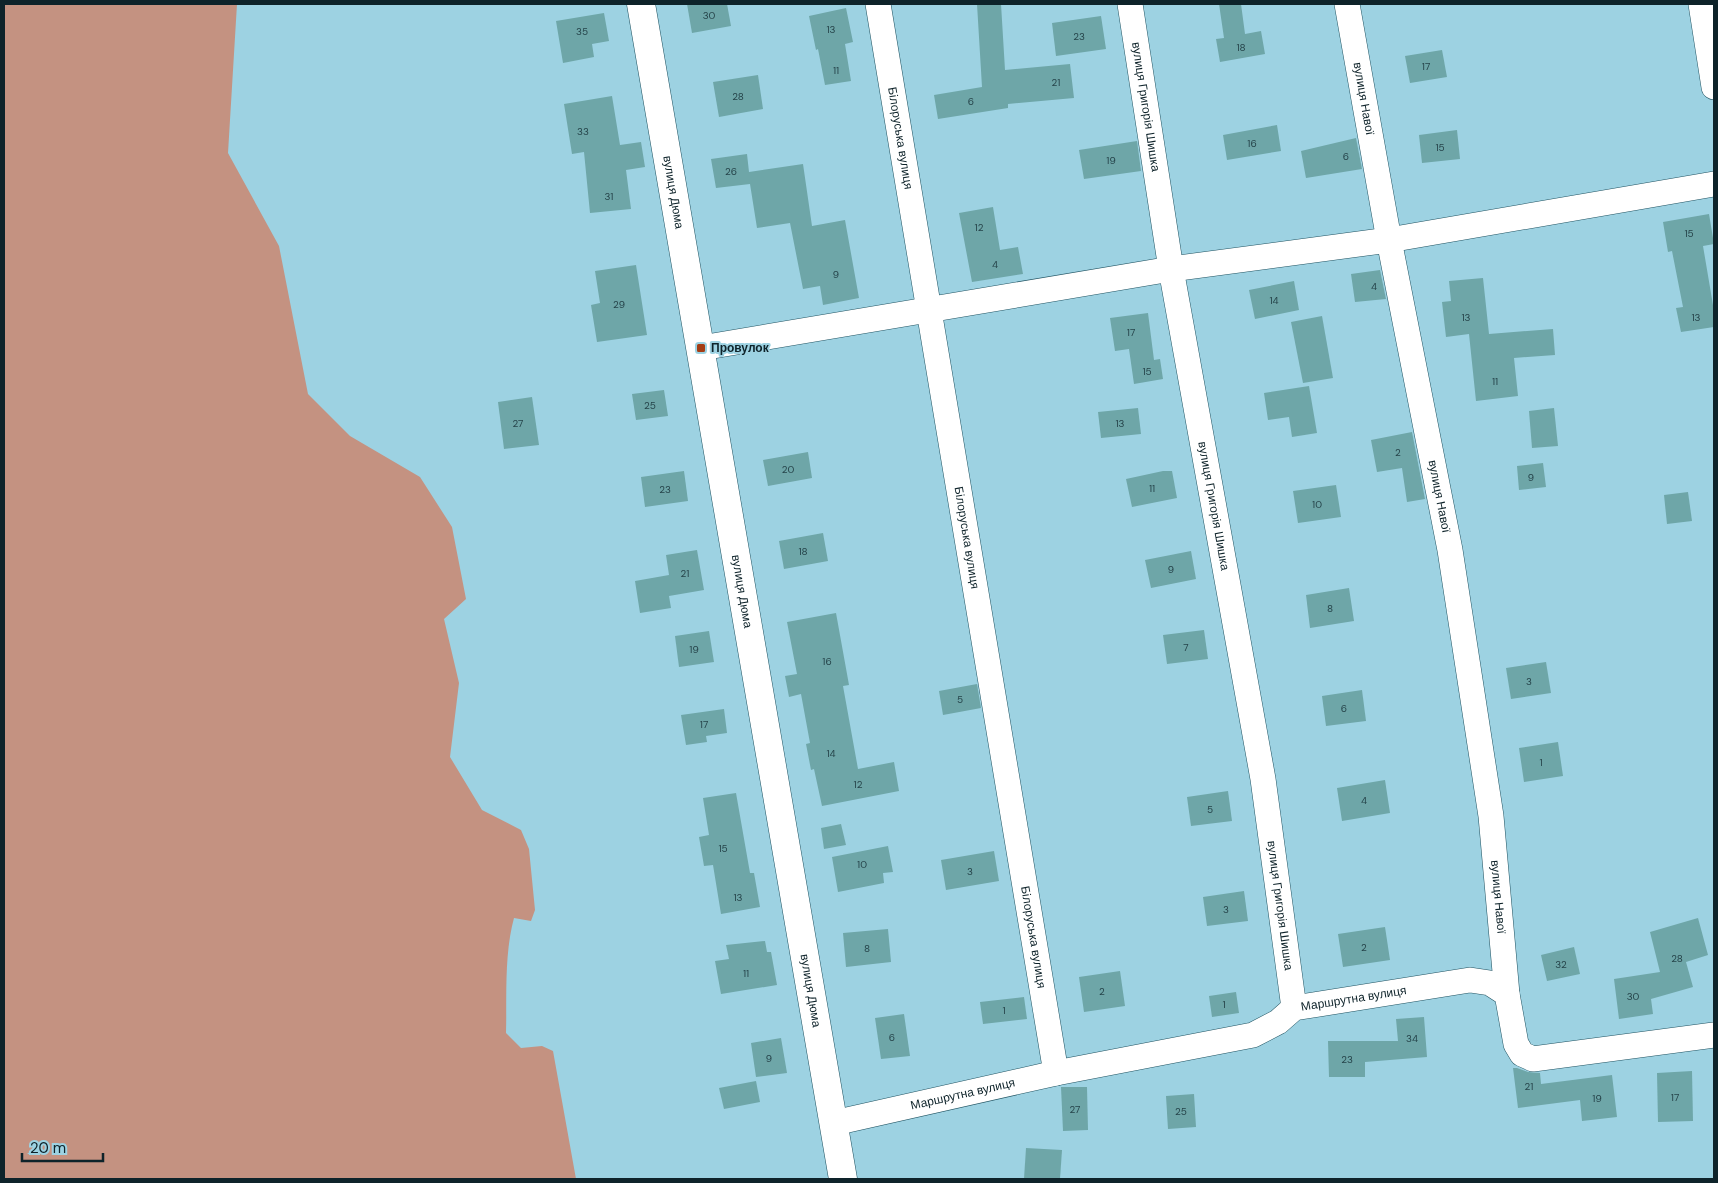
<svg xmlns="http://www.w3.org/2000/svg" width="1718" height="1183" viewBox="0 0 1718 1183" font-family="'DM Sans',sans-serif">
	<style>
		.green { fill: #c49281 }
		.building { fill: #6ea6a8 }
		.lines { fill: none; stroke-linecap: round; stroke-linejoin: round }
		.street-casing { stroke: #205362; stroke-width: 26 }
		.secondary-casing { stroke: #205362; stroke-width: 29 }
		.street { stroke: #fff; stroke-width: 25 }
		.secondary { stroke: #fff; stroke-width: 28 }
		.poi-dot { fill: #a33d15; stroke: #9dd2e2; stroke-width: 2 }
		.labels { text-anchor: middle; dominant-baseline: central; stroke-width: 4; stroke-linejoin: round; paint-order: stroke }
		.number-label { font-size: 10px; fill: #26444a }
		.street-label { font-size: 12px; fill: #0e232a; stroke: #9dd2e2 }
		.poi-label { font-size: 12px; font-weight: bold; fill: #0e232a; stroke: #9dd2e2; text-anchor: start }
	</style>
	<rect width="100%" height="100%" fill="#9dd2e2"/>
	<path class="green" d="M4 4H237L228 153 279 246 308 394 350 436 420 477 452 527 466 599 444 619 459 683 450 757 482 810 521 830 529 849 535 910 531 921 514 918C504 955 507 996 506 1033L521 1048 542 1046 553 1051 576 1179H4Z"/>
	<g class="building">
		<path d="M687 4H727L731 26 692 33Z"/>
		<path d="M977 4H1001L1005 70 1070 64 1074 98 1008 104V108L938 119 934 95 982 87Z"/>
		<path d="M1219 4H1241L1245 34 1261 31 1265 54 1220 62 1216 39 1224 38Z"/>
		<path d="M846 8 853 42 845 44 851 81 825 85 818 49 816 50 809 16Z"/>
		<path d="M604 13 609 41 592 44 594 57 563 63 556 21Z"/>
		<path d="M1101 16 1106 49 1056 56 1052 23Z"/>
		<path d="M1442 50 1447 77 1410 83 1405 56Z"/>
		<path d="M758 75 763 109 719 117 713 82Z"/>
		<path d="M612 96 620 145 641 142 645 167 626 170 631 209 590 213 584 152 572 154 564 104Z"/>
		<path d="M1277 125 1281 151 1227 160 1223 135Z"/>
		<path d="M1457 130 1460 159 1422 163 1419 135Z"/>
		<path d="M1356 138 1362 169 1306 178 1301 151Z"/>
		<path d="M1137 141 1141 171 1084 179 1079 150Z"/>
		<path d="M747 154 749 172 803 164 812 226 845 220 859 298 823 305 820 286 803 289 790 223 757 228 750 184 716 188 711 159Z"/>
		<path d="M993 207 1000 250 1018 247 1023 274 972 282 959 213Z"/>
		<path d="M1709 214 1714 244 1703 246 1714 311V327L1681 332 1676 308 1683 307 1672 251 1668 252 1663 222Z"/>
		<path d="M636 265 647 335 597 342 591 305 600 303 595 271Z"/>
		<path d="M1380 270 1386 299 1355 302 1351 274Z"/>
		<path d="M1483 278 1489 334 1553 329 1555 355 1514 358 1518 396 1476 401 1469 334 1446 337 1442 302 1451 301 1449 281Z"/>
		<path d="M1294 281 1299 310 1255 319 1249 290Z"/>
		<path d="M1148 313 1154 360 1160 359 1163 379 1134 384 1129 349 1115 351 1110 318Z"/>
		<path d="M1322 316 1333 378 1303 383 1291 322Z"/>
		<path d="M1309 386 1317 433 1292 437 1289 417 1268 420 1264 393Z"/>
		<path d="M664 390 668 416 636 420 632 394Z"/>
		<path d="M532 397 539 445 504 449 498 402Z"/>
		<path d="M1138 408 1141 434 1101 438 1098 412Z"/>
		<path d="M1554 408 1558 446 1532 448 1529 411Z"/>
		<path d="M1412 432 1425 499 1407 502 1402 468 1377 472 1371 440Z"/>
		<path d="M808 452 812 478 768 486 763 460Z"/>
		<path d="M1543 463 1546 487 1519 490 1517 466Z"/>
		<path d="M684 471 688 501 645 507 641 477Z"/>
		<path d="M1163 471H1172L1177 498 1132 507 1126 479Z"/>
		<path d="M1336 485 1341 517 1298 523 1293 491Z"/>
		<path d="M1688 492 1692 521 1667 524 1664 495Z"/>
		<path d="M823 533 828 561 784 569 779 541Z"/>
		<path d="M697 550 704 590 669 596 671 608 640 613 635 581 669 575 666 555Z"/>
		<path d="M1191 551 1196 579 1151 588 1145 560Z"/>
		<path d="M1349 588 1354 621 1310 628 1306 595Z"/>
		<path d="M836 613 849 685 843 686 858 769 894 762 899 791 822 806 814 769 811 770 806 744 810 743 801 694 789 697 785 676 797 674 787 622Z"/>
		<path d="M1204 630 1208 659 1167 664 1163 635Z"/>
		<path d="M709 631 714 662 679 667 675 636Z"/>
		<path d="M1546 662 1551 693 1511 699 1506 668Z"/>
		<path d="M977 684 981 708 943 715 939 691Z"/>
		<path d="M1362 690 1366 721 1326 726 1322 696Z"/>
		<path d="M724 709 727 733 706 736 707 742 686 745 681 715Z"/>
		<path d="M1558 742 1563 776 1524 782 1519 748Z"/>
		<path d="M1385 780 1390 813 1342 821 1337 788Z"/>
		<path d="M1228 791 1232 821 1191 826 1187 797Z"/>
		<path d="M736 793 750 873H754L760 907 721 914 713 865 704 866 699 837 709 835 703 798Z"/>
		<path d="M841 824 846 845 824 849 821 828Z"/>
		<path d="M888 846 893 872 883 873 884 883 838 892 832 857Z"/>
		<path d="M994 851 999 881 946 890 941 860Z"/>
		<path d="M1244 891 1248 921 1207 926 1203 897Z"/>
		<path d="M1698 918 1708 955 1686 962 1693 987 1651 999 1653 1014 1619 1019 1614 979 1660 972 1650 932Z"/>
		<path d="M1385 927 1390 960 1343 967 1338 934Z"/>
		<path d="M888 929 891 962 846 967 843 933Z"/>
		<path d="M765 941 767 952H771L777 985 721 994 715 961 729 959 726 945Z"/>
		<path d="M1574 947 1580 974 1547 981 1541 955Z"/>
		<path d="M1120 971 1125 1006 1084 1012 1079 977Z"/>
		<path d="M1236 992 1239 1013 1212 1017 1209 996Z"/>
		<path d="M1024 997 1027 1019 983 1024 980 1002Z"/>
		<path d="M904 1014 910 1056 881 1059 875 1018Z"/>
		<path d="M1424 1017 1427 1057 1365 1062V1077H1329L1328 1041H1398L1396 1019Z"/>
		<path d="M781 1038 787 1073 756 1077 751 1043Z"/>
		<path d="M1513 1068H1517L1528 1072 1540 1073 1541 1084 1612 1075 1617 1117 1582 1121 1580 1100 1518 1108Z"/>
		<path d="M1692 1071 1693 1121 1658 1122 1657 1073Z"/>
		<path d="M756 1081 760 1102 724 1109 719 1088Z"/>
		<path d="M1061 1087H1087L1088 1130 1063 1131Z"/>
		<path d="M1194 1094 1196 1127 1168 1129 1166 1096Z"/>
		<path d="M1026 1148 1062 1150 1060 1179H1024Z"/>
	</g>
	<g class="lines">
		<g class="street-casing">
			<g id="street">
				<path id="s1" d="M878 4 1056 1073"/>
				<path id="s2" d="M1130 4 1171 269 1263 779 1294 1008"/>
				<path id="s3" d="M1347 4 1389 240 1450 550 1491 816 1507 994"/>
				<path d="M1701 4 1714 87"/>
				<path d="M701 348 1171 269 1389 240 1714 184"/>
				<path id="s4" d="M834 1123 1056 1073 1253 1035 1278 1022 1294 1008 1470 980 1490 983 1507 994 1516 1044 1522 1054 1533 1059 1714 1035"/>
			</g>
		</g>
		<g class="secondary-casing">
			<g id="secondary">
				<path id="s5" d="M641 4 843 1179"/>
			</g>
		</g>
		<use href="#street" class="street"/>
		<use href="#secondary" class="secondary"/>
	</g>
	<rect class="poi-dot" x="696" y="343" width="10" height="10" rx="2.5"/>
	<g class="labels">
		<g class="number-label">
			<text x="709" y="15">30</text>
			<text x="831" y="29">13</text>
			<text x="582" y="31">35</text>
			<text x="1079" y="36">23</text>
			<text x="1241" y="47">18</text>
			<text x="1426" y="66">17</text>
			<text x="836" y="70">11</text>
			<text x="1056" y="82">21</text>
			<text x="738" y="96">28</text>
			<text x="971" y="101">6</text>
			<text x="583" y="131">33</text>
			<text x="1252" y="143">16</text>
			<text x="1440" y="147">15</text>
			<text x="1346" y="156">6</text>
			<text x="1111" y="160">19</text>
			<text x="731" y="171">26</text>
			<text x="609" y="196">31</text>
			<text x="979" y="227">12</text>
			<text x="1689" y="233">15</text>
			<text x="995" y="264">4</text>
			<text x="836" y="274">9</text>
			<text x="1374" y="286">4</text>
			<text x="1274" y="300">14</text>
			<text x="619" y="304">29</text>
			<text x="1466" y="317">13</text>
			<text x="1696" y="317">13</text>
			<text x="1131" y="332">17</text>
			<text x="1147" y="371">15</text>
			<text x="1495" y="381">11</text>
			<text x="650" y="405">25</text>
			<text x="518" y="423">27</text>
			<text x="1120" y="423">13</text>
			<text x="1398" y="452">2</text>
			<text x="788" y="469">20</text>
			<text x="1531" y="477">9</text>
			<text x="1152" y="488">11</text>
			<text x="665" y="489">23</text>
			<text x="1317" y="504">10</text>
			<text x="803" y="551">18</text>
			<text x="1171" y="569">9</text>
			<text x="685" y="573">21</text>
			<text x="1330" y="608">8</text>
			<text x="1186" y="647">7</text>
			<text x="694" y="649">19</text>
			<text x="827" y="661">16</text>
			<text x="1529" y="681">3</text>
			<text x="960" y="699">5</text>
			<text x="1344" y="708">6</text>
			<text x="704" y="724">17</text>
			<text x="831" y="753">14</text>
			<text x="1541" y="762">1</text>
			<text x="858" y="784">12</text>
			<text x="1364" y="800">4</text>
			<text x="1210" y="809">5</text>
			<text x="723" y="848">15</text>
			<text x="862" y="864">10</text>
			<text x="970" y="871">3</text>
			<text x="738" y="897">13</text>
			<text x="1226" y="909">3</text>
			<text x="1364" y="947">2</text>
			<text x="867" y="948">8</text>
			<text x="1677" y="958">28</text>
			<text x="1561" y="964">32</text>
			<text x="746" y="973">11</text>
			<text x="1102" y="991">2</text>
			<text x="1633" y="996">30</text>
			<text x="1224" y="1004">1</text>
			<text x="1004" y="1010">1</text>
			<text x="892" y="1037">6</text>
			<text x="1412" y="1038">34</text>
			<text x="769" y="1058">9</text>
			<text x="1347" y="1059">23</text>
			<text x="1529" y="1086">21</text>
			<text x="1675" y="1097">17</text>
			<text x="1597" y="1098">19</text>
			<text x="1075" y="1109">27</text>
			<text x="1181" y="1111">25</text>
		</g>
		<g class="street-label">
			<text stroke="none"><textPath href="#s3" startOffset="96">вулиця Навої</textPath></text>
			<text stroke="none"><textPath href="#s2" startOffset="104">вулиця Григорія Шишка</textPath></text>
			<text stroke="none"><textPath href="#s1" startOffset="136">Білоруська вулиця</textPath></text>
			<text stroke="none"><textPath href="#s5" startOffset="191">вулиця Дюма</textPath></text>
			<text stroke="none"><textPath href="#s3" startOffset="501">вулиця Навої</textPath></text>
			<text stroke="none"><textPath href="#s2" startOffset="509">вулиця Григорія Шишка</textPath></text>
			<text stroke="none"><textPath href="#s1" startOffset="541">Білоруська вулиця</textPath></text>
			<text stroke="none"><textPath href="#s5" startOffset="596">вулиця Дюма</textPath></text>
			<text stroke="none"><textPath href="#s3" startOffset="906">вулиця Навої</textPath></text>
			<text stroke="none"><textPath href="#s2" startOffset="914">вулиця Григорія Шишка</textPath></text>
			<text stroke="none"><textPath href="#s1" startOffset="946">Білоруська вулиця</textPath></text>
			<text stroke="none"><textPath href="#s5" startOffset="1001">вулиця Дюма</textPath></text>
			<text stroke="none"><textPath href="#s4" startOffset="538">Маршрутна вулиця</textPath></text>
			<text stroke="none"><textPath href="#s4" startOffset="132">Маршрутна вулиця</textPath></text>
		</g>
		<g class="poi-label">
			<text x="711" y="348">Провулок</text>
		</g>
	</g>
	<rect width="1718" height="1183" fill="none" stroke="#0e232a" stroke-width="10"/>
	<path d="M22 1153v8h81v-8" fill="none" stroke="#0e232a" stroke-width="2.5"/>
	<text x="30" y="1153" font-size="15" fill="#0e232a" stroke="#9dd2e2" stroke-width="4" paint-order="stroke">20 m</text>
</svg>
